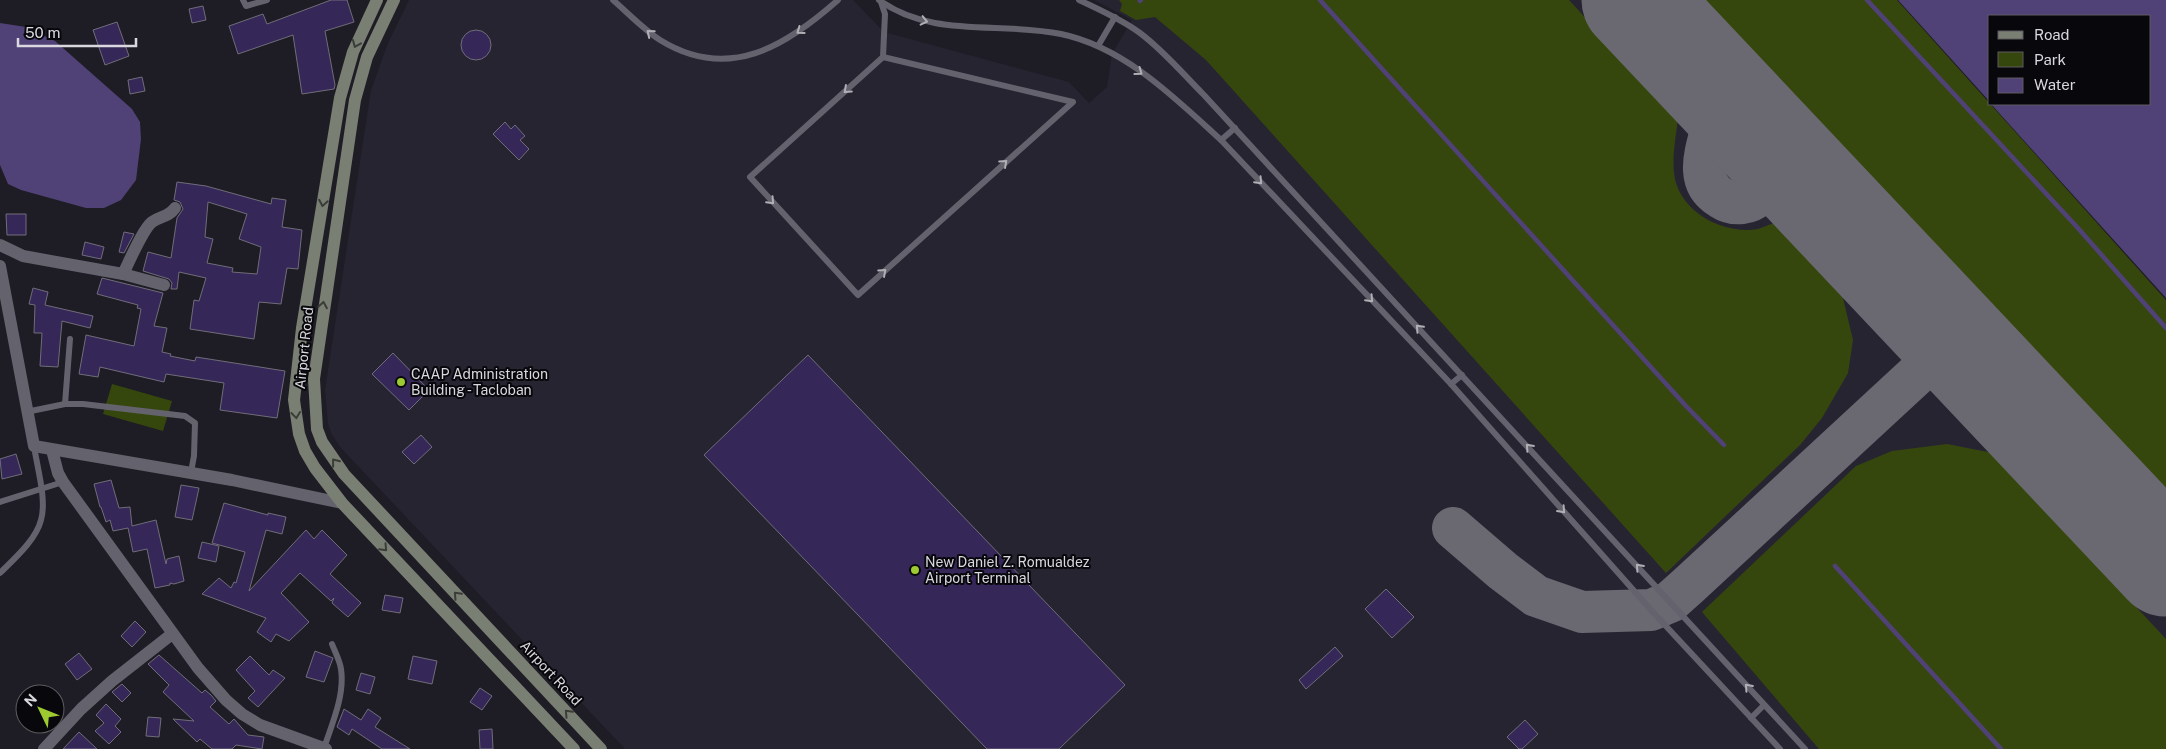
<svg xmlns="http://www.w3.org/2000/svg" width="2166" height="749" viewBox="0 0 2166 749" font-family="'Public Sans',sans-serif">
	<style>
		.built { fill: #272432 }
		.green { fill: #36470e }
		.water { fill: #504277 }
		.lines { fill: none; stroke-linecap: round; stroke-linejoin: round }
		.stream { stroke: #504277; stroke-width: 4.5 }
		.taxiway { stroke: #6a6870; stroke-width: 42 }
		.runway { stroke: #6a6870; stroke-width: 105 }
		.building { fill: #362759; stroke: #706d78; fill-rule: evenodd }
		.service { stroke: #64626c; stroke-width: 6 }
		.minor { stroke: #64626c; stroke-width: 12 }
		.secondary { stroke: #797f72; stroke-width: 12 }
		.oneway { stroke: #b0afb6 }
		.oneway2 { stroke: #3b3d39 }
		.poi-dot { fill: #9dca30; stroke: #08070b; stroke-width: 2 }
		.labels { text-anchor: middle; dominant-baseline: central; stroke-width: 4; stroke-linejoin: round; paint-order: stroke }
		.street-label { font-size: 14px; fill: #d9d8de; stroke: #08070b }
		.poi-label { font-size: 14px; fill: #d9d8de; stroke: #08070b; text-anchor: start }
	</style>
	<rect width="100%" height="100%" fill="#1e1c25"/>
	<path class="built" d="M409 0H853L884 32 1069 82 1089 103 1107 87 1112 54 1132 20 1094 0H1889L2166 311V749H625L341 448 332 435 328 423 325 390 371 90 388 43Z"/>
	<g class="green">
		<path d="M1119 0H1569L1678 119C1676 136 1672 155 1674 173 1678 211 1722 235 1758 229 1764 227 1771 224 1776 222L1842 294 1853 340 1848 373 1822 418 1800 445 1666 573 1206 60 1155 17 1136 20 1120 11 1122 4Z"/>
		<path d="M1704 0H1897L2166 300V492Z"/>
		<path d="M112 384 172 401 163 431 103 414Z"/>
		<path d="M1947 444 1993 453 2166 639V749H1819L1702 612 1856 466 1892 451Z"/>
	</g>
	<g class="water">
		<path d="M1898 0H2166V298L1991 104H2150V16H1990V102Z"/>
		<path d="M0 23 26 27 55 41 132 109 140 122 141 139 136 180 121 200 104 208H86L21 190 8 184 0 165Z"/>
	</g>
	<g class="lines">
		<g class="stream">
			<path d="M1320 0 1686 406 1724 445"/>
			<path d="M1867 0 2077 227 2166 328"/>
			<path d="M1140 1 1141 0"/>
			<path d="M1835 566 2001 749"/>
		</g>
		<g class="taxiway">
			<path d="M1712 82C1713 92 1716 104 1715 113 1711 141 1689 179 1721 198 1749 216 1779 185 1771 156 1769 147 1761 137 1756 129"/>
			<path d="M1453 528 1503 571 1536 596 1582 612 1651 610 1670 602 1689 585 1955 339"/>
		</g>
		<path class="runway" d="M1634 0 2166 564"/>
	</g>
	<g class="building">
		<path d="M331 0H347L354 22 325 31 335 85 334 89 302 94 293 35 238 54 229 26 263 14 267 24Z"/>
		<path d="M203 6 206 20 192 23 189 9Z"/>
		<path d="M117 22 129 56 105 65 93 30Z"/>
		<circle cx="476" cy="45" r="15"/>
		<path d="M142 77 145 91 130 94 128 80Z"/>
		<path d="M505 122 511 129 515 125 525 136 520 140 529 149 519 160 493 134Z"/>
		<path d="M177 182 206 186 271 204 272 198 286 200 282 227 302 230 298 269 287 268 281 304 259 302 254 339 190 329 194 300 199 301 206 278 179 272 177 289H171L172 283 169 279 143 271 148 252 171 258 177 218 183 209 180 202 174 200ZM208 202 247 214 239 239 261 247 257 274 232 272 233 268 207 263 213 239 205 237Z"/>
		<path d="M6 214H26V235H7Z"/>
		<path d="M124 232 134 234 124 253 119 252Z"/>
		<path d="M85 242 104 247 101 259 82 255Z"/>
		<path d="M102 278 163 293 154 326 167 328 162 352 171 354 170 356 195 361 196 357 285 371 277 418 220 410 224 383 166 374 164 382 100 367 98 377 79 374 86 335 134 346 141 309 137 308 138 305 97 294Z"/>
		<path d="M33 288 48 292 45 305 93 316 90 328 62 321 58 367 40 366 42 333H34L35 305 29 304Z"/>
		<path d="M393 353 429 390 409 410 372 374Z"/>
		<path d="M808 355 1125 685 1059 749H987L704 455Z"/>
		<path d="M421 435 432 447 414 464 402 452Z"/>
		<path d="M16 454 22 474 2 479 0 459Z"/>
		<path d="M111 480 119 508 130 507 132 526 156 520 166 564 167 559 179 556 184 581 174 584 170 583V585L155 588 147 549 133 552 128 528 113 531 110 520 106 522 101 507H100L94 484Z"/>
		<path d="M181 485 199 488 192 520 175 517Z"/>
		<path d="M224 503 268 515V513L286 517 282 534 266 530 249 591 306 530 314 539 322 530 347 555 330 574 361 603 348 617 332 603 334 598 331 601 300 573 281 593 309 622 289 641 276 634 271 642 257 632 266 618 202 594 219 578 231 588 234 582 236 583 245 552 212 543Z"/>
		<path d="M202 542 219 546 216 562 198 558Z"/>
		<path d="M1386 589 1414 617 1392 638 1365 609Z"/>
		<path d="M385 595 403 598 400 613 382 610Z"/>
		<path d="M135 621 146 632 132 647 121 636Z"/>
		<path d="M1335 647 1343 656 1306 689 1299 680Z"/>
		<path d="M315 651 333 658 324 682 306 677Z"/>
		<path d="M79 653 92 669 77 680 65 664Z"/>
		<path d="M159 655 202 693 205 690 211 695 216 701 210 707 229 724 234 719 248 735 264 737 262 749 236 745 232 749H212L200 739 197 742 173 719 194 721 163 692 169 685 148 664Z"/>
		<path d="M250 656 269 675 273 670 285 678 258 707 248 698 255 691 236 670Z"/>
		<path d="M413 656 437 661 432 684 408 679Z"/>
		<path d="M361 673 375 677 370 694 356 690Z"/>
		<path d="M122 684 131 693 122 702 112 692Z"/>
		<path d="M480 688 492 696 482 710 470 702Z"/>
		<path d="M106 704 121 719 115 726 121 732 109 744 95 731 104 723 96 715Z"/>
		<path d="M344 709 361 720 368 709 381 718 375 727 410 749H382L352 729 349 735 337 727Z"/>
		<path d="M148 717 161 718 159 737 146 736Z"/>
		<path d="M1525 720 1538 734 1522 749H1519L1507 737Z"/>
		<path d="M492 729 493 749H480L479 730Z"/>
		<path d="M79 732 97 749H63Z"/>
	</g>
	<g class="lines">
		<g class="service">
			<path d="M243 0 246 6 267 0"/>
			<path d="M613 0C628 13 643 29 660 40 728 82 785 47 838 0"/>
			<path d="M879 0C933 39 1000 21 1061 34 1124 47 1175 98 1221 140L1451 384 1651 610 1780 749"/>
			<path d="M1079 0C1100 10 1121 19 1140 33 1164 51 1183 74 1204 95L1805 749"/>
			<path d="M881 2 885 14 883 57 750 177 858 295 1073 102 883 57"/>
			<path d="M1098 46 1115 17"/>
			<path d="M1221 140 1235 128"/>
			<path d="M1451 384 1462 375"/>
			<path d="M65 404 70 339"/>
			<path d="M26 412 65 404H83L185 416 195 423 194 456 191 472"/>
			<path d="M0 502 63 482"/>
			<path d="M0 573C14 559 36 540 41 520 47 500 37 467 34 446"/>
			<path d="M1751 718 1764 705"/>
			<path d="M324 748C332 724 345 695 341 669 340 661 335 652 332 644"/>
		</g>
		<g class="minor">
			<path d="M0 245 23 256 123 274 164 285"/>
			<path d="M0 266 34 446 232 480 342 503"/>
			<path d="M123 274C129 262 143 229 152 222 160 216 169 217 175 208"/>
			<path d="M52 450 58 473 63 482 198 668 226 700 242 714 260 725 326 749"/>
			<path d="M44 749 81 709 112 681 172 634"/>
		</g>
		<g class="secondary">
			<path d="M377 0 353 52 340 98 302 328 294 400 299 434 305 451 315 468 342 503 574 749"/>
			<path d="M394 0 367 57 355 100 314 379 317 429 322 442 344 474 601 749"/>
		</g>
	</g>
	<defs><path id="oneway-chevron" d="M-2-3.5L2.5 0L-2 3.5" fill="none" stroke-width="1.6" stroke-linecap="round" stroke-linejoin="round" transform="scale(1.25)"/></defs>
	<g class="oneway">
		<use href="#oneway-chevron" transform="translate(924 21) rotate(13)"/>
		<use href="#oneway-chevron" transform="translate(800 31) rotate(144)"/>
		<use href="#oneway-chevron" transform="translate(650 33) rotate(-141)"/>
		<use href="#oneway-chevron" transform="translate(1139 72) rotate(36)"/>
		<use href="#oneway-chevron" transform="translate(847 90) rotate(138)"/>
		<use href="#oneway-chevron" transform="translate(1004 163) rotate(-42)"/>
		<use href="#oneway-chevron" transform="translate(1259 181) rotate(47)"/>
		<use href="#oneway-chevron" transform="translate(771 201) rotate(47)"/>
		<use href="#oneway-chevron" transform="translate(883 272) rotate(-42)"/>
		<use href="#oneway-chevron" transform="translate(1370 299) rotate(47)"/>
		<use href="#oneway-chevron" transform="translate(1419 328) rotate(-133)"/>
		<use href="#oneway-chevron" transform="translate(1529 447) rotate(-132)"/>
		<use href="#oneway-chevron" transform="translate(1562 510) rotate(48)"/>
		<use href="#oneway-chevron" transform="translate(1639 567) rotate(-132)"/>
		<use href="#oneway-chevron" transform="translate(1748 687) rotate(-132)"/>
	</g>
	<g class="oneway2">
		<use href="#oneway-chevron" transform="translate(356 44) rotate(113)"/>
		<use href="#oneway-chevron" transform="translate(323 203) rotate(100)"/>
		<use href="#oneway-chevron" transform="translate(323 305) rotate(-81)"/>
		<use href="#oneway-chevron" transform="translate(296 415) rotate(83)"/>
		<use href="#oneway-chevron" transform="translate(335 462) rotate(-128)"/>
		<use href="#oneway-chevron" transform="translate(384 548) rotate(47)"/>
		<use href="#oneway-chevron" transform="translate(457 595) rotate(-133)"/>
		<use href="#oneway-chevron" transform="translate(568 713) rotate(-133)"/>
	</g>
	<g class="poi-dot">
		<circle cx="401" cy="382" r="5"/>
		<circle cx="915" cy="570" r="5"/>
	</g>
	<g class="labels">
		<g class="street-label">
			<text transform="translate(304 348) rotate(-84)">Airport Road</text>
			<text transform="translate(551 673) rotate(47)">Airport Road</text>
		</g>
		<g class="poi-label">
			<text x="411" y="374">CAAP Administration<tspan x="411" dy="16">Building - Tacloban</tspan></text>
			<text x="925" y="562">New Daniel Z. Romualdez<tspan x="925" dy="16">Airport Terminal</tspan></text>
		</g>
	</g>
	<rect x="1988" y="15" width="162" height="90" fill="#08070b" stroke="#5c5b5f"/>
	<rect x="1998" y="31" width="25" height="8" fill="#797f72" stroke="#5c5b5f"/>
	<text x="2034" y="40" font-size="15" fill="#d9d8de">Road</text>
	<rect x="1998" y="52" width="25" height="15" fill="#36470e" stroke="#5c5b5f"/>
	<text x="2034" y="65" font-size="15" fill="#d9d8de">Park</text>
	<rect x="1998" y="78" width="25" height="15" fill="#504277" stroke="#5c5b5f"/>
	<text x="2034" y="90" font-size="15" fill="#d9d8de">Water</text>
	<g transform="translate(40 709) rotate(313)"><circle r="24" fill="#08070b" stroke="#5c5b5f"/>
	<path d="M0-4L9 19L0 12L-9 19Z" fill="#9dca30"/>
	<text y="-8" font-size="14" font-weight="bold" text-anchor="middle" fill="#d9d8de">N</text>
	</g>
	<path d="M18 38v8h118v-8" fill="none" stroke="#d9d8de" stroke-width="2.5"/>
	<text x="25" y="38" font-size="15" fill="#d9d8de" stroke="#08070b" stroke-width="4" paint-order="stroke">50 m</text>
</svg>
